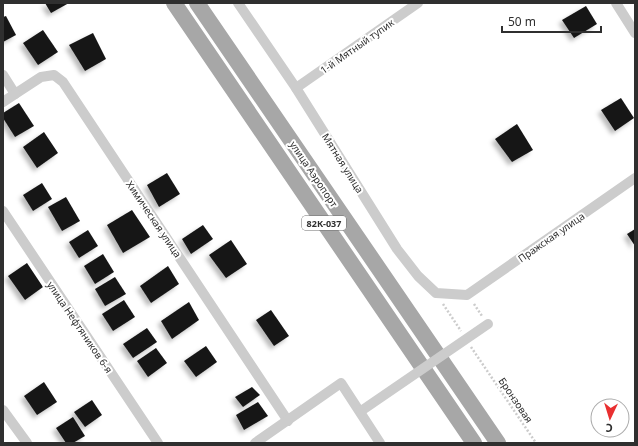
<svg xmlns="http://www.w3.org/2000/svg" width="638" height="446" viewBox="0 0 638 446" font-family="'Noto Sans',sans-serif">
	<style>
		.building { fill: #161616; filter: url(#shadow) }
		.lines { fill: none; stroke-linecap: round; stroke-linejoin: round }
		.path { stroke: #ccc; stroke-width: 2.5; stroke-dasharray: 2 2; stroke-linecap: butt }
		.street { stroke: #ccc; stroke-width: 10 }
		.primary { stroke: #a7a7a7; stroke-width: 16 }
		.street-bridge { stroke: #ccc; stroke-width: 10 }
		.labels { text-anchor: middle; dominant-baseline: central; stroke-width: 4; stroke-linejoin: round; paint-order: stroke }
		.shield { fill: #fff; stroke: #6d6d6d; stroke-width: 1 }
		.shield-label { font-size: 9px; font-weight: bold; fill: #2f2f2f }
		.street-label { font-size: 10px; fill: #2f2f2f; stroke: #fff }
	</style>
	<defs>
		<filter id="shadow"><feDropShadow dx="-3.5" dy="3.5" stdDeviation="2" flood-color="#0004"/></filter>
	</defs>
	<rect width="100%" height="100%" fill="#fff"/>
	<g class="building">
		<path d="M45 3H69L51 13Z"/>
		<path d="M586 6 597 24 574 38 562 20Z"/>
		<path d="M6 16 16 35 3 42V17Z"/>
		<path d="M43 30 58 52 38 65 23 43Z"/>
		<path d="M93 33 106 59 85 71 69 45Z"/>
		<path d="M621 98 634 118 615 131 601 110Z"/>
		<path d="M19 103 34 126 15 137 3 118V113Z"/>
		<path d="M517 124 533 150 512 162 495 139Z"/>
		<path d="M44 132 58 153 37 168 23 147Z"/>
		<path d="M167 173 180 194 159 207 147 185Z"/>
		<path d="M42 183 52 199 33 211 23 195Z"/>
		<path d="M66 197 80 221 62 231 48 207Z"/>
		<path d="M132 210 150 237 123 253 107 225Z"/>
		<path d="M203 225 213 239 191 254 182 239Z"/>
		<path d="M635 229V246L627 234Z"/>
		<path d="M88 230 98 246 79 258 69 242Z"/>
		<path d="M231 240 247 264 226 278 209 255Z"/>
		<path d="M103 254 114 272 95 284 84 266Z"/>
		<path d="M27 263 43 287 25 300 8 276Z"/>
		<path d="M168 266 179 284 151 303 140 286Z"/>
		<path d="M115 277 126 294 105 306 95 289Z"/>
		<path d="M124 300 135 317 113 331 102 314Z"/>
		<path d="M189 302 199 320 172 339 161 321Z"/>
		<path d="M271 310 289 336 274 346 256 320Z"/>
		<path d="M147 328 157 342 133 358 123 344Z"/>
		<path d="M206 346 217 362 196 377 184 361Z"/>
		<path d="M156 348 167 363 148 377 137 361Z"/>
		<path d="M44 382 57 402 37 415 24 396Z"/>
		<path d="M252 387 260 395 243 407 235 397Z"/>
		<path d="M92 400 102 415 85 427 74 412Z"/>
		<path d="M258 402 268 416 244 430 236 415Z"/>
		<path d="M73 417 85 436 73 443H66L56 428Z"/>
	</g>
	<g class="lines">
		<g class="path">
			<path d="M443 304 461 331"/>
			<path d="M474 304 482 316"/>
			<path d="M471 347 536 443"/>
		</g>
		<g class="street">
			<path d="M238 3 296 88 397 249 418 276 436 293 467 295 635 178"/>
			<path d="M616 3 635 33"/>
			<path d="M3 75 15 94 41 77 54 75 63 82 288 421"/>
			<path d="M296 88 418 3"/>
			<path d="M3 102 15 94"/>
			<path d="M3 211 158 443"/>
			<path d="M3 410 27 443"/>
			<path d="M255 443 341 383 380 443"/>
		</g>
		<g class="primary">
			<path d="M174 3 474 443"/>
			<path d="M197 3 498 443"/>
		</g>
		<path class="street-bridge" d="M361 411 488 324"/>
	</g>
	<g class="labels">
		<rect class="shield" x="302" y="216" width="44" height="14" rx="3"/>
		<g class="shield-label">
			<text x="324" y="223">82К-037</text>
		</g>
		<g class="street-label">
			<text transform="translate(357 46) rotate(-35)">1-й Мятный тупик</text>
			<text transform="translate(343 163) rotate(58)">Мятная улица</text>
			<text transform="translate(314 174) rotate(56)">улица Аэропорт</text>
			<text transform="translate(154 219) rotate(56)">Химическая улица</text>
			<text transform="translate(551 237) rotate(-35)">Пражская улица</text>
			<text transform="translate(80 327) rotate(56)">улица Нефтяников 6-я</text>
			<text transform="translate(516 400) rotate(56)">Бронзовая</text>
		</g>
	</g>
	<rect width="638" height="446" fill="none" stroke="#2f2f2f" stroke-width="8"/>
	<g transform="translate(610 418) rotate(184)"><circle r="19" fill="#ffffff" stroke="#acacac"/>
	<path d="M0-3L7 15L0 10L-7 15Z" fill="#e92f30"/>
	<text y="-6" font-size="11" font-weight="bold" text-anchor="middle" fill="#2f2f2f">С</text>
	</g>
	<path d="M502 26v6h99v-6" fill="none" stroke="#2f2f2f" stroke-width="2"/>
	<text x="508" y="26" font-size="12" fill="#2f2f2f" stroke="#ffffff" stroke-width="3" paint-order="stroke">50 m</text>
</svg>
